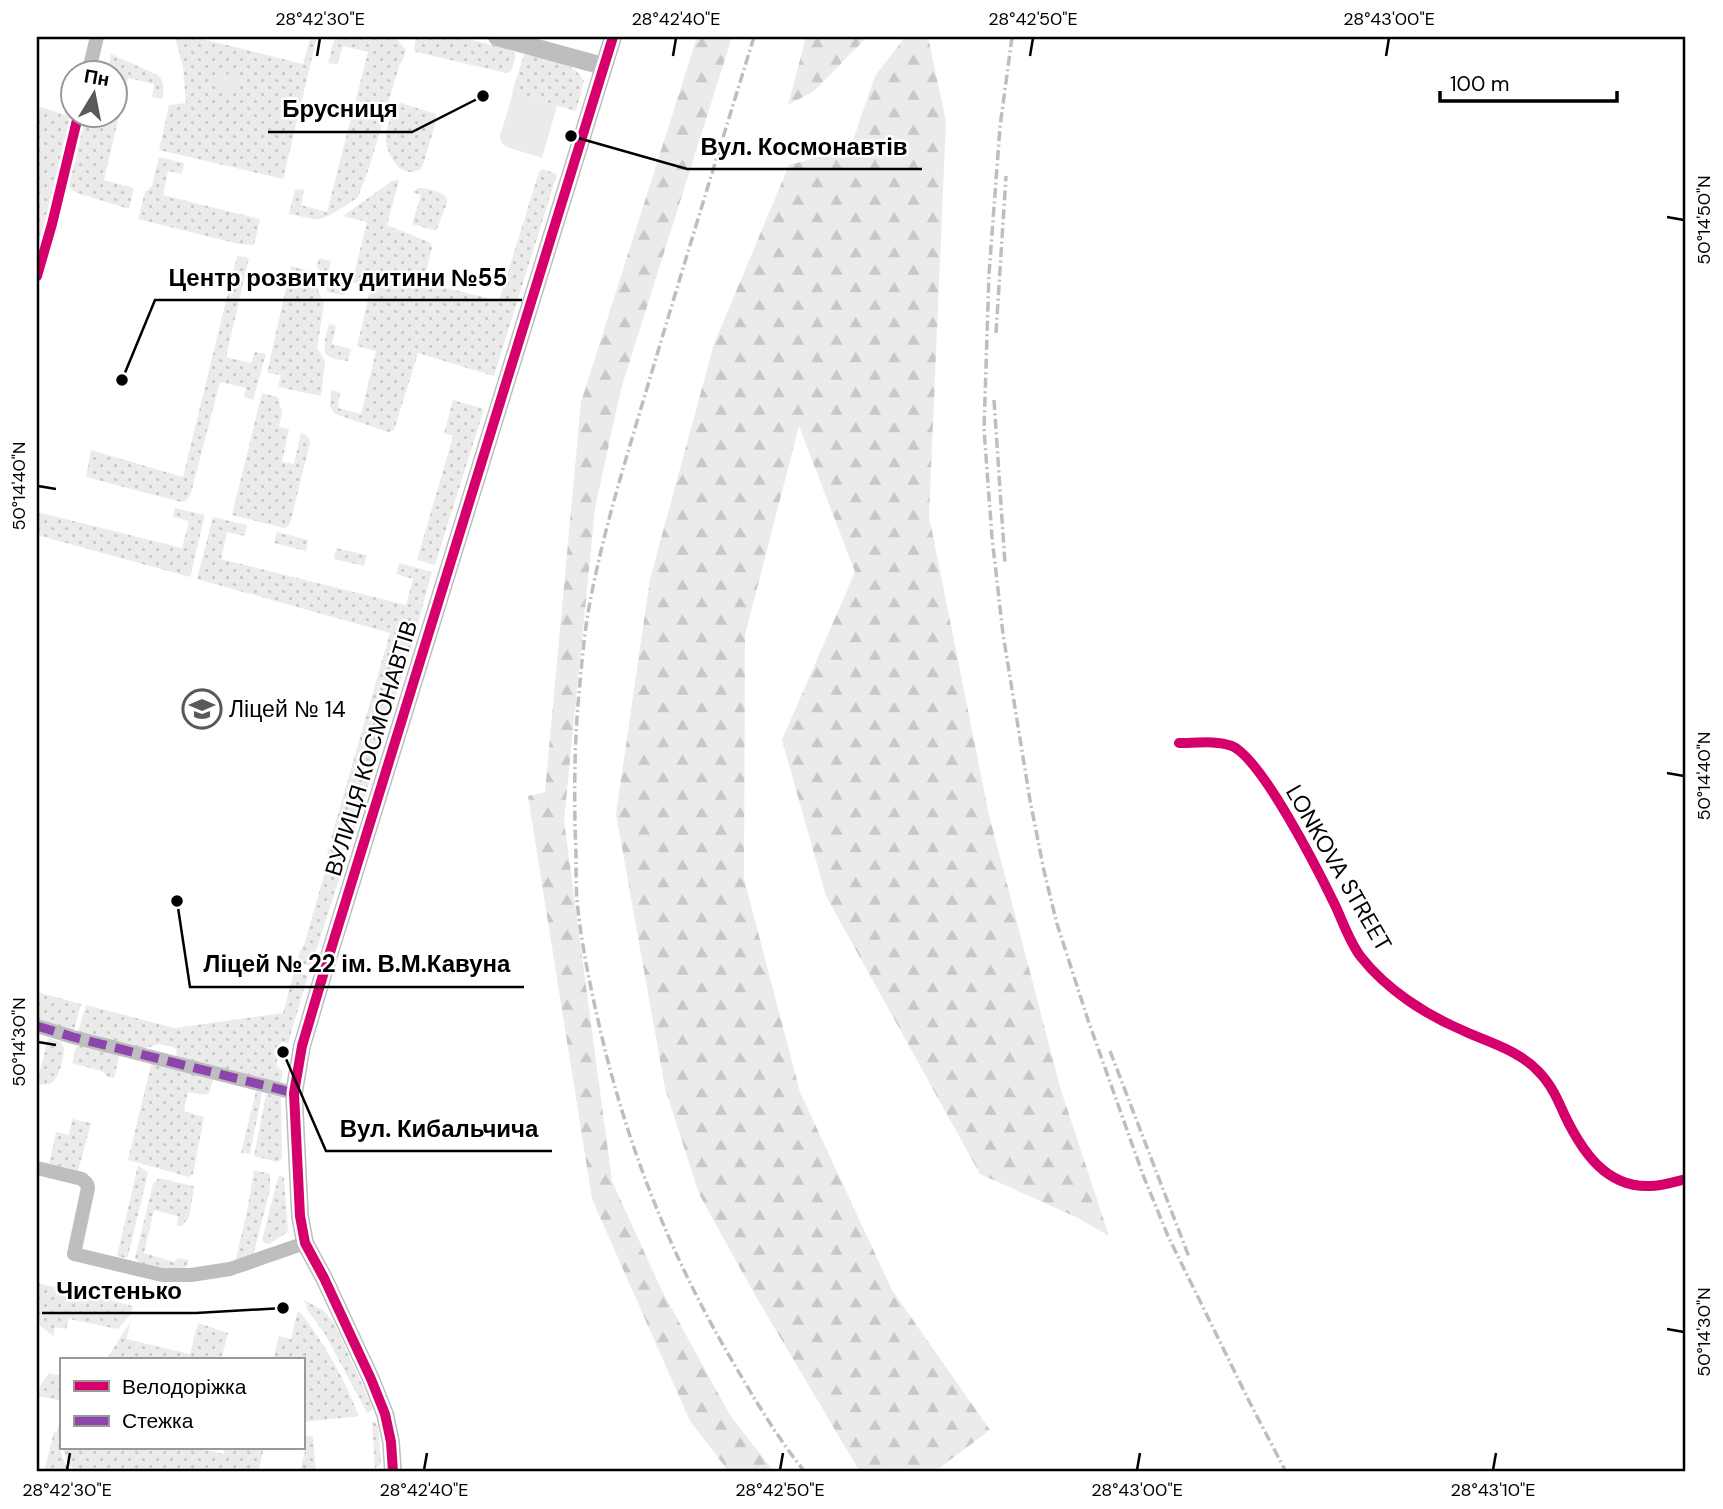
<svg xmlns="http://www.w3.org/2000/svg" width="1723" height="1509" viewBox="0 0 1723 1509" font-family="'DM Sans',sans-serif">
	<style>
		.grass { fill: url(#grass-dots) }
		.forest { fill: url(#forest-firs) }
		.park { fill: #ebebeb }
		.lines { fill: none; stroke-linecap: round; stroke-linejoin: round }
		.minor { stroke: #bebebe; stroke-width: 14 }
		.tertiary { stroke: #bebebe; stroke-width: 18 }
		.rail { stroke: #bebebe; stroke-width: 3.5; stroke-dasharray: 10 3.5 2 3.5; stroke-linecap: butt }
		.quiet { stroke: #8e44ad; stroke-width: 9; stroke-dasharray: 18 9; stroke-linecap: butt }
		.cycleway-casing { stroke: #fff; stroke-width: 15 }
		.cycleway { stroke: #d6006c; stroke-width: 10 }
		.ticks { fill: none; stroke: #000; stroke-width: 2.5 }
		.labels { text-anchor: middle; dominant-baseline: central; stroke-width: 5; stroke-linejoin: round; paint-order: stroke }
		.poi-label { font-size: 23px; fill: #000; stroke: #fff; text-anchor: start }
		.street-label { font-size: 23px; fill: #000; stroke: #fff }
		.leader { fill: none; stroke: #000; stroke-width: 2.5 }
		.callout-dot { fill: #000; stroke: #fff; stroke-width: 2.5 }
		.callout-label { font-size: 24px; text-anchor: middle; font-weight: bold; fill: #000; stroke: #fff; stroke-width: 5; stroke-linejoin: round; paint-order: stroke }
		.neatline { fill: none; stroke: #000; stroke-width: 2.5 }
		.ticks-label { font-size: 18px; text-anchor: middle; fill: #000 }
	</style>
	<defs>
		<pattern id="grass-dots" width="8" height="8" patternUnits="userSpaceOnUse" patternTransform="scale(1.75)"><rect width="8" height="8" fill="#ebebeb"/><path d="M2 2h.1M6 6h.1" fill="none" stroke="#c8c8c8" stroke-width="1.8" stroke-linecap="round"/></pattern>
		<pattern id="forest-firs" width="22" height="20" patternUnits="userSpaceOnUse" patternTransform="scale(1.75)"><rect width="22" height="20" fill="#ebebeb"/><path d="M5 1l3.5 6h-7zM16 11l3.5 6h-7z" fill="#c8c8c8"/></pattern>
	</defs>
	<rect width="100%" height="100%" fill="#fff"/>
	<g class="grass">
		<path d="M175 37H194L303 64 310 39 301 37H317L283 179 159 150 169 105 186 103 183 67Z"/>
		<path d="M335 37H395L406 50 402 63H400L369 168 358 197 350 203 330 215 320 219H314L289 214 295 189 304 190 301 205 327 212 368 52 343 46 337 65 328 63Z"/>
		<path d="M416 37H460L512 50C518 56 514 63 511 71L506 73 416 52 414 50Z"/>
		<path d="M111 54 158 75C165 82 164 90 162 99L152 97 154 84 128 78 104 180 134 188 129 209 74 192 69 186 84 116H116V74L96 73 98 66 108 67Z"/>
		<path d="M524 54C544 57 574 61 584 81L576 111 512 93Z"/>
		<path d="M397 103H401L436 114 435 125 423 165 421 169C418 170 414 172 411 172 396 172 386 151 386 139 386 128 391 116 395 106Z"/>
		<path d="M40 107 70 116 65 145 38 248 37 121Z"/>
		<path d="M159 157 184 163 182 174 168 171 163 195 260 219 254 245 239 244 138 219 145 192 152 186Z"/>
		<path d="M542 169 557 174 494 376 418 353 394 430 388 432 335 414 330 407 331 390 340 392 338 408 361 414 376 351 357 346 371 287 352 282 367 222 343 216 392 181 399 180 387 225 431 243 432 248 423 282 499 301 539 172Z"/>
		<path d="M418 188C427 188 441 191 447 198V203L436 231 412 224 421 195 413 192Z"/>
		<path d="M237 256 249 258 226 357 251 363 255 352 266 354 253 400 244 397 246 388 220 382 191 493 187 500 181 502 86 477 91 450 183 477Z"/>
		<path d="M319 258 331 261 327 279 347 284 344 295 328 292 317 266Z"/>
		<path d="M291 266 310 271 324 304 317 348 325 361 321 396 278 387 281 375 267 373Z"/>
		<path d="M329 324 336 326 332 344 351 349 348 361C343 360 334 360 330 357 320 351 327 333 329 324Z"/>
		<path d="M262 393 278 397 282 413 279 427 289 429 282 462 294 464 301 432 308 437 310 443 291 520 289 525 284 528 232 515Z"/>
		<path d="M453 400 484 409 435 565 417 560 453 436 444 433Z"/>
		<path d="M175 508 205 515 190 577 37 535V512L182 548 189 521 173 517Z"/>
		<path d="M213 517 247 525 245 536 227 532 221 559 406 605 413 579 396 574 399 563 432 572 414 638 354 831 348 839 331 838 390 633 197 579Z"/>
		<path d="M277 532 308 540 306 551 274 543Z"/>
		<path d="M336 548 367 555 364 566 334 559Z"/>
		<path d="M329 847C336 849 345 850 346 858L311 966 297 962 300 951 304 945 329 858 327 854Z"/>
		<path d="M294 972 308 976 288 1043 281 1042 276 1065 283 1072 280 1086 176 1059 177 1050 173 1047 159 1044 140 1050 77 1035 86 1005 175 1028 283 1013Z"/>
		<path d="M37 992 81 1004 73 1034 37 1023Z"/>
		<path d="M48 1038 61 1042 64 1048V1052C62 1061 59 1081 49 1084 45 1085 41 1084 37 1084Z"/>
		<path d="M85 1044 120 1053 114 1078 107 1077 104 1072 72 1063 76 1048Z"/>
		<path d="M152 1061 214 1076 209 1093 204 1095 188 1092 184 1111 204 1117 193 1174 189 1177 128 1160Z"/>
		<path d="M256 1091 262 1093 250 1154 241 1153Z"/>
		<path d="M266 1094 281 1097 282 1158 278 1162 254 1156Z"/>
		<path d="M72 1119 91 1123 78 1171 49 1164 56 1132 69 1135Z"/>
		<path d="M138 1165 148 1173 128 1256 125 1258 117 1256Z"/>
		<path d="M254 1170 270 1174V1189L253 1256 238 1262 236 1258 247 1212Z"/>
		<path d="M281 1175 284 1178 288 1232 269 1244H266L262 1240 278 1178Z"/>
		<path d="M159 1178 193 1186 194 1188 189 1217 182 1226H179L177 1224 178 1216 154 1210 144 1253 174 1262 179 1258 189 1260 186 1267 180 1272C166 1269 144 1269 135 1258L153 1184Z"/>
		<path d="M37 1283 133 1306 131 1314 118 1329 69 1319 66 1329 55 1327 53 1336 37 1323Z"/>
		<path d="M304 1300 324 1311 334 1323 373 1408 371 1411 367 1413 325 1334 308 1311Z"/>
		<path d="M300 1312C325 1344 344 1378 359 1416L303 1422V1360H273L279 1336 291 1339 297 1313Z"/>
		<path d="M131 1321 126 1339 190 1354 198 1323 228 1333 221 1360H106Z"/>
		<path d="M49 1373 61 1376 60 1400 37 1396V1390Z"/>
		<path d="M60 1417C59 1438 57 1455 71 1472H44L54 1432 57 1433Z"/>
		<path d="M372 1421 376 1423 378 1426 381 1460V1464L375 1469Z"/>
		<path d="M303 1435 313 1437 316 1472H300L305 1451 292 1448H303Z"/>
		<path d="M63 1448H199L224 1454 225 1448H264L258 1472H75L67 1461Z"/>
	</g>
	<g class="forest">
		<path d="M697 37H732L621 389 595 508 564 821 612 1181 662 1291 730 1415 774 1472H729L690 1421 592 1199 528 796 545 792 581 402Z"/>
		<path d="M806 37H867L814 91 788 105Z"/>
		<path d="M905 37H928L946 121 929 516 989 815 1060 1087 1109 1236 1076 1217 980 1174 826 896 782 740 855 572 799 426 745 635 744 879 800 1092 892 1290 990 1430 934 1472H860L755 1295 699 1194 665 1088 616 814 650 579 714 344 789 165 850 149 875 76Z"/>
	</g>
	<g class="park">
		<path d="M221 73 241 77 238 92 218 88Z"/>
		<path d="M513 93 557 106 542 158 506 147 501 142 500 136Z"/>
	</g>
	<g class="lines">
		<g class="minor">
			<path d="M88 74 97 37"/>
			<path d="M37 276 52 224 78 116"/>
			<path d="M1179 743C1195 743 1216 740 1232 746 1262 759 1319 872 1335 905 1343 922 1350 943 1361 957 1387 990 1426 1015 1464 1031 1490 1043 1518 1050 1538 1071 1551 1084 1558 1100 1565 1116 1582 1151 1606 1188 1650 1186 1662 1186 1674 1182 1686 1179"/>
			<path d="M37 1026 73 1037 294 1093"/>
			<path d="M37 1168 82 1179 87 1184 88 1188 74 1254 162 1275H191L230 1269 305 1243"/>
		</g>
		<g class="tertiary">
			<path d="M497 37 603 66"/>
			<path d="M393 1472 391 1442 385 1414 371 1379 324 1278 305 1243 300 1216 294 1093 302 1046 323 975 613 37"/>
		</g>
		<g class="rail">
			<path d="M754 37C719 150 684 264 650 378 627 456 602 533 588 613 583 643 581 673 578 704 574 754 574 804 576 855 576 870 576 886 577 901 581 941 589 981 598 1020 624 1137 667 1248 727 1352 751 1393 775 1435 805 1472"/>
			<path d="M1012 37 1000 127 989 274 984 429 992 537 1003 634 1030 800 1044 871 1057 924 1088 1020 1143 1175 1168 1236 1250 1403 1286 1472"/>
			<path d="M996 333 1006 176"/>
			<path d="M994 400 1005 564"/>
			<path d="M1110 1051 1189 1257"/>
		</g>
		<path class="quiet" d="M37 1026 73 1037 294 1093"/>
		<g class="cycleway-casing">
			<g id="cycleway">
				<path d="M37 276 52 224 78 116"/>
				<path d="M1179 743C1195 743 1216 740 1232 746 1262 759 1319 872 1335 905 1343 922 1350 943 1361 957 1387 990 1426 1015 1464 1031 1490 1043 1518 1050 1538 1071 1551 1084 1558 1100 1565 1116 1582 1151 1606 1188 1650 1186 1662 1186 1674 1182 1686 1179"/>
				<path d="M393 1472 391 1442 385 1414 371 1379 324 1278 305 1243 300 1216 294 1093 302 1046 323 975 613 37"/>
			</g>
		</g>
		<use href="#cycleway" class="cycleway"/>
	</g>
	<path class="ticks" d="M317 56 320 38M673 56 676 38M1030 56 1033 38M1386 56 1389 38M1667 217 1684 220M38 486 56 489M1667 773 1684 776M38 1042 56 1045M1667 1329 1684 1332M67 1470 70 1453M424 1470 427 1453M780 1470 783 1453M1137 1470 1140 1453M1493 1470 1496 1453"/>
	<defs>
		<g id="school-ring" transform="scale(2.0125)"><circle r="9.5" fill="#fff" stroke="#595959" stroke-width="1.5"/><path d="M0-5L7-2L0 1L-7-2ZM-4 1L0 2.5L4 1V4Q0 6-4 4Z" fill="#595959"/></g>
	</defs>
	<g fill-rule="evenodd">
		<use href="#school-ring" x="202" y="709"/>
	</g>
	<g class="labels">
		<g class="poi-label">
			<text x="229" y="709">Ліцей № 14</text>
		</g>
		<g class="street-label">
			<text transform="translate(371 748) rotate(-73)">ВУЛИЦЯ КОСМОНАВТІВ</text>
			<text transform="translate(1339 868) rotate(60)">LONKOVA STREET</text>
		</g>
	</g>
	<path class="leader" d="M483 96L412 132H268M571 136L687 169H922M122 380L155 300H522M177 901L190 987H524M283 1052L326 1151H552M283 1308L196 1313H42"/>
	<g class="callout-dot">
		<circle cx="483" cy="96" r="7"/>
		<circle cx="571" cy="136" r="7"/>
		<circle cx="122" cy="380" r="7"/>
		<circle cx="177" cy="901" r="7"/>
		<circle cx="283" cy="1052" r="7"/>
		<circle cx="283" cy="1308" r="7"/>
	</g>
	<g class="callout-label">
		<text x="340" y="117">Брусниця</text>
		<text x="804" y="155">Вул. Космонавтів</text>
		<text x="338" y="286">Центр розвитку дитини №55</text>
		<text x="357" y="972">Ліцей № 22 ім. В.М.Кавуна</text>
		<text x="439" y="1137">Вул. Кибальчича</text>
		<text x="119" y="1299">Чистенько</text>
	</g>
	<rect width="1723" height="1509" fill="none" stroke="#ffffff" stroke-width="77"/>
	<rect x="60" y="1358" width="245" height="91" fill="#ffffff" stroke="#999999" stroke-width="2"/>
	<rect x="74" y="1381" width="35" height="10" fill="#d6006c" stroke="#999999" stroke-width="2"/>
	<text x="122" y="1394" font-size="21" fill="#000000">Велодоріжка</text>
	<rect x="74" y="1416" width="35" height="10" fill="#8e44ad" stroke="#999999" stroke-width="2"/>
	<text x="122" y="1428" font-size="21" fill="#000000">Стежка</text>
	<g transform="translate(94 94) rotate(10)"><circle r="33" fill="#ffffff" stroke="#999999" stroke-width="2"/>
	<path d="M0-5L12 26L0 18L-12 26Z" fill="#595959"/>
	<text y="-10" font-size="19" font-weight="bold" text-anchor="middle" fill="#000000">Пн</text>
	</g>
	<path d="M1440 91v10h177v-10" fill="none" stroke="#000000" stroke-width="3.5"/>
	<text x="1450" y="91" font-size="21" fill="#000000" stroke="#ffffff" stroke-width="5" paint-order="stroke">100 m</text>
	<rect x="38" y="38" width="1646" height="1432" class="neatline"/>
	<g class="ticks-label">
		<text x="320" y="25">28°42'30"E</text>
		<text x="676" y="25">28°42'40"E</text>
		<text x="1033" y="25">28°42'50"E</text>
		<text x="1389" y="25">28°43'00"E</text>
		<text transform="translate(1704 220) rotate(-90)" y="6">50°14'50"N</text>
		<text transform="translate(19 486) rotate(-90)" y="6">50°14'40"N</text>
		<text transform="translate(1704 776) rotate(-90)" y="6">50°14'40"N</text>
		<text transform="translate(19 1042) rotate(-90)" y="6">50°14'30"N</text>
		<text transform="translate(1704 1332) rotate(-90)" y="6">50°14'30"N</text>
		<text x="67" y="1496">28°42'30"E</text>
		<text x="424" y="1496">28°42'40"E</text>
		<text x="780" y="1496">28°42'50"E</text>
		<text x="1137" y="1496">28°43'00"E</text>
		<text x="1493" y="1496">28°43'10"E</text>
	</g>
</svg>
